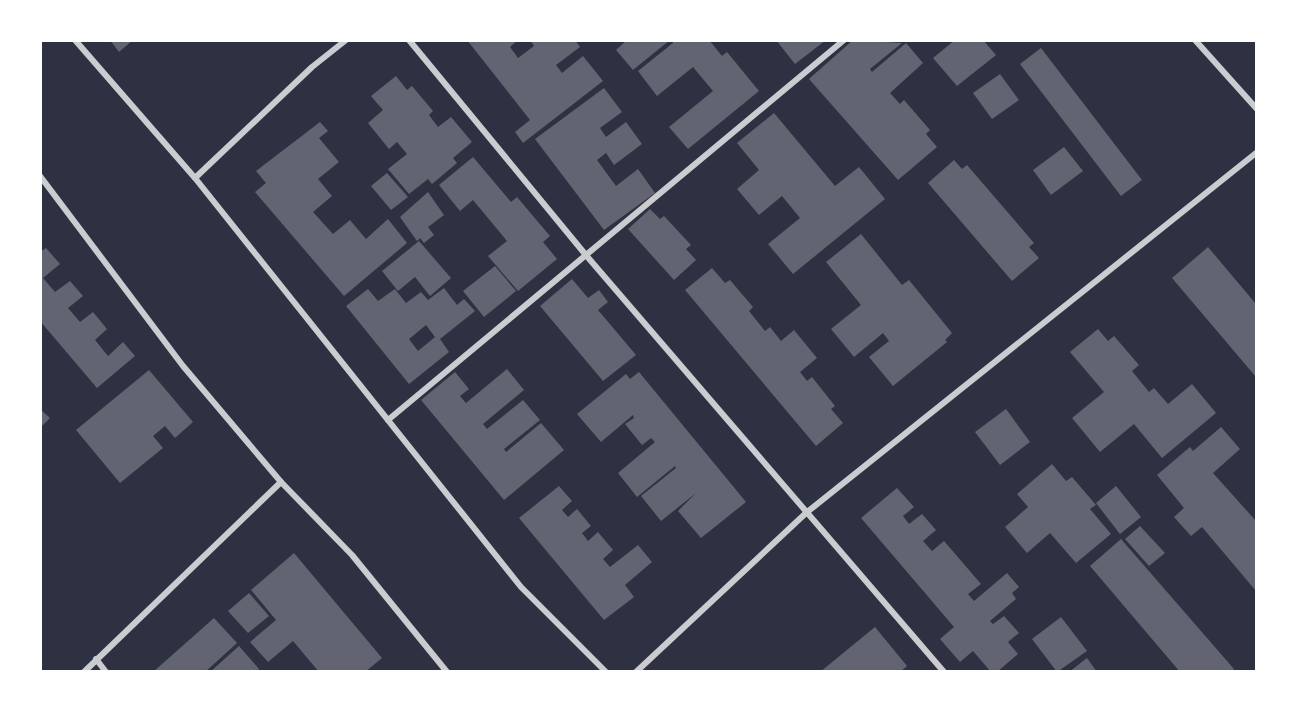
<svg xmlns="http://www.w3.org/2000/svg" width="1297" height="712" viewBox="0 0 1297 712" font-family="Karla,sans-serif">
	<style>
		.building { fill: #626471; fill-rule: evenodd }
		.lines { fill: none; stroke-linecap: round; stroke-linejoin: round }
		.minor { stroke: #caccd0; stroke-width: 6 }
	</style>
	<rect width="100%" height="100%" fill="#2d3142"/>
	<g class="building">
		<path d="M110 40H133L119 52Z"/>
		<path d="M467 40H518L510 47 518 58 534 46 530 40H575L580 47 556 65 562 73 583 56 603 81 523 143 515 132 530 120Z"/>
		<path d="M627 40H670L633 70 616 50Z"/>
		<path d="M672 40H709L722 56 727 52 759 91 688 149 669 127 713 91 693 67 657 96 638 71 673 43Z"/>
		<path d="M776 40H826L795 64Z"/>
		<path d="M853 40 902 43 870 69 872 72 906 43 923 63 890 93 900 104 904 100 930 130 926 134 937 147 898 180 809 79Z"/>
		<path d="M955 40H983L996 55 957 86 933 58Z"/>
		<path d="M1041 48 1142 180 1121 196 1020 64Z"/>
		<path d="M1000 74 1019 100 992 119 973 93Z"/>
		<path d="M396 76 407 90 412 86 433 111 429 115 438 127 451 117 472 142 453 158 457 163 432 184 428 179 409 194 388 169 407 154 397 142 389 149 368 123 383 110 371 96Z"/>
		<path d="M604 88 622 112 600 128 606 137 626 122 642 144 614 165 606 153 597 160 616 186 638 169 655 193 604 230 535 139Z"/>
		<path d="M774 113 835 186 859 167 885 199 793 274 768 244 800 218 782 196 759 215 737 189 759 170 737 143Z"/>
		<path d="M320 122 328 131 319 138 339 162 318 179 332 196 313 212 333 234 350 220 366 239 388 219 407 243 344 296 255 192 266 183 256 171Z"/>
		<path d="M1064 147 1083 171 1051 195 1033 170Z"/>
		<path d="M473 157 511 202 517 197 550 236 543 242 557 259 518 291 488 256 507 241 473 200 460 211 439 185Z"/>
		<path d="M954 160 962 169 967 165 1034 243 1029 247 1039 258 1012 281 928 183Z"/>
		<path d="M387 173 408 197 391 210 371 186Z"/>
		<path d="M428 192 444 215 428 227 434 235 424 243 420 238 417 241 400 217Z"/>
		<path d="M650 209 660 219 664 216 691 245 686 249 696 260 674 280 628 229Z"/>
		<path d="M861 234 902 285 909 280 952 333 945 340 947 342 893 386 869 357 889 341 883 333 854 357 831 329 861 305 826 262Z"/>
		<path d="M419 241 451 278 430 296 415 277 398 291 382 271Z"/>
		<path d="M1208 247 1256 304V377L1172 278Z"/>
		<path d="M46 248 60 264 43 278 55 292 70 281 83 296 68 308 80 322 93 312 107 329 95 340 108 356 123 342 135 356 97 388 40 321V252Z"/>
		<path d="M495 266 516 291 484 317 463 291Z"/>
		<path d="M712 268 725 283 730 280 753 307 749 311 765 331 770 327 781 341 794 330 817 358 800 372 807 381 812 377 835 406 831 409 843 423 816 446 685 290Z"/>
		<path d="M572 279 588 298 599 290 608 302 598 310 636 355 603 381 540 306Z"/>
		<path d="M444 288 457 305 464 299 475 311 440 339 449 352 409 384 346 306 368 289 378 301 395 289 406 303 421 292 428 300ZM426 325 435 337 418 351 409 339Z"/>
		<path d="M1098 329 1108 341 1114 336 1139 365 1132 371 1149 392 1154 388 1168 404 1192 384 1216 413 1162 458 1134 424 1100 452 1072 418 1104 392 1070 352Z"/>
		<path d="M507 369 524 390 483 424 487 429 523 400 540 420 504 449 506 452 541 423 564 450 504 500 421 400 455 372 469 389 460 396 466 403Z"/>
		<path d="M149 370 193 422 175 438 165 426 153 436 163 448 120 483 76 430Z"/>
		<path d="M639 372 746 502 701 538 678 511 696 493 661 521 641 496 676 468 675 466 637 497 618 473 655 442 651 438 642 445 625 424 634 418 633 415 601 442 577 414 626 374 630 379Z"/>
		<path d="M40 409 50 418 40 428Z"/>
		<path d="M1006 409 1030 442 1000 465 975 432Z"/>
		<path d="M1221 427 1240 449 1213 473 1256 521V591L1202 527 1191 536 1174 517 1184 508 1157 475 1190 447 1193 451Z"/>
		<path d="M1052 464 1066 481 1072 477 1096 505 1090 509 1111 534 1076 563 1050 533 1027 553 1005 527 1028 507 1017 494Z"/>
		<path d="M559 486 572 501 562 510 568 517 577 509 591 526 582 533 588 541 598 532 613 550 603 559 610 567 638 545 652 562 625 585 634 597 604 620 519 518Z"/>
		<path d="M1116 486 1141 517 1120 534 1096 503Z"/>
		<path d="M897 488 914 507 903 516 909 524 922 514 936 530 923 541 932 551 944 541 981 584 968 594 974 601 1007 573 1019 587 1012 593 1016 599 990 621 993 624 1004 616 1019 633 1008 642 1018 654 997 672H991L973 651 960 662 940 639 954 627 861 518Z"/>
		<path d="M1140 526 1165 553 1149 566 1125 539Z"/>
		<path d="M1121 539 1234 669 1231 672H1180L1090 566Z"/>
		<path d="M294 553 382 658 365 672H319L293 641 268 662 250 642 276 620 251 590Z"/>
		<path d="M249 593 269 616 248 633 228 611Z"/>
		<path d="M1061 617 1087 651 1057 672 1032 639Z"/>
		<path d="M214 618 237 643 205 672H153Z"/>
		<path d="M875 627 907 666 900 672H820Z"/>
		<path d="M239 646 259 669 256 672H210Z"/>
		<path d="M1087 658 1097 672H1069Z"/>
	</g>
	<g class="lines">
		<g class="minor">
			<path d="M75 40 195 178 521 587 606 672"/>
			<path d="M409 40 585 254 944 672"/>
			<path d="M1195 40 1256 108"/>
			<path d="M40 176 183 366 281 482 352 555 447 672"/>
			<path d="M195 178 312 67 346 40"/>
			<path d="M388 420 844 40"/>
			<path d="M96 659 106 672"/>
			<path d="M84 672 281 482"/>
			<path d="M636 672 806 513 1256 153"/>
		</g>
	</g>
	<rect width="1297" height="712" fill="none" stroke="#ffffff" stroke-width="84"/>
</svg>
